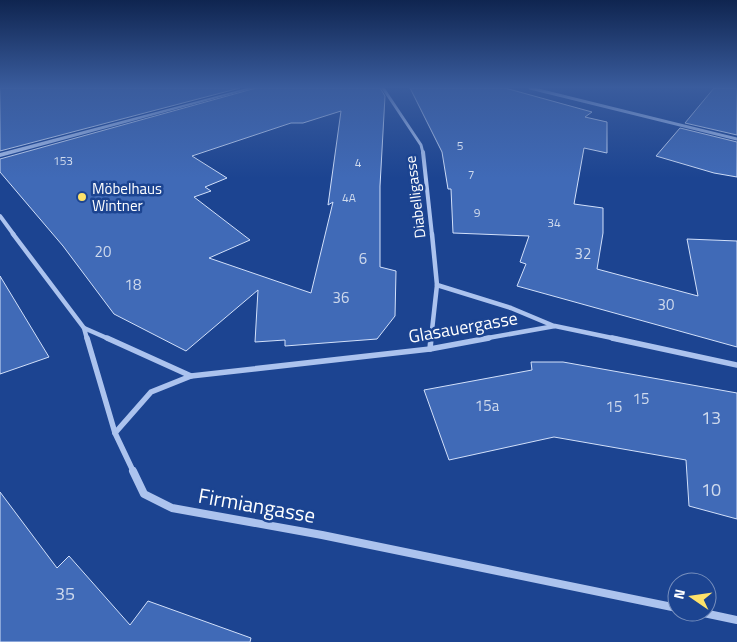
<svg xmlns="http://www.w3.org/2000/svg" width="737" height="642" viewBox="0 0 737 642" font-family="'Titillium Web',sans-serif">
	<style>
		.building { fill: #406ab7; stroke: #d2e0fa; fill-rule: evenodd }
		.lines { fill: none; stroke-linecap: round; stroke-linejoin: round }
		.minor-far4 { stroke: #acc3ee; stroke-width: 3 }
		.minor-far3 { stroke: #acc3ee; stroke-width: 4 }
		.minor-far2 { stroke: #acc3ee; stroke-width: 4.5 }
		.minor-far1 { stroke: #acc3ee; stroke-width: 5.5 }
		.minor { stroke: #acc3ee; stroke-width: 8 }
		.tertiary { fill: #acc3ee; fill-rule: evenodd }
		.poi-dot { fill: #fee26a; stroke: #1c4491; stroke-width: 2 }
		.labels { text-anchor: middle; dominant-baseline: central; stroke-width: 5; stroke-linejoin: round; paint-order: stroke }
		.far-number-label { font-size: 12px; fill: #cfdaed }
		.far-poi-label { font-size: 15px; fill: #fff; stroke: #1c4491; text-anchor: start }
		.far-street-label { font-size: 15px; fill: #fff; stroke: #1c4491 }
		.number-label { font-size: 15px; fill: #cfdaed }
		.street-label { font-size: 18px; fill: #fff; stroke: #1c4491 }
		.near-number-label { font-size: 18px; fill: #cfdaed }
		.near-street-label { font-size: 21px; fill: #fff; stroke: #1c4491 }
	</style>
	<rect width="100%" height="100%" fill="#1c4491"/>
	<g class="building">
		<path d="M0 88H240L0 151Z"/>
		<path d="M256 88H380L385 96 380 186V267L396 271 395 316 377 339 285 346V340L255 342 258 290 186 351 114 314 63 246 0 172V159ZM341 111 328 205 333 202 311 293 209 258 250 240 194 197 211 191 205 187 227 178 192 156 291 123H303Z"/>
		<path d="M410 88H505L592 112 585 117 607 122V153L584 148 574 204 603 208V233L597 269 698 296 687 239 737 241V347L517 286 526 264 520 262 529 236 453 233 451 189H448L442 152Z"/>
		<path d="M714 88H737V135L685 123Z"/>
		<path d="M680 128 737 142V177L714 173 656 156Z"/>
		<path d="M0 276 49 357 0 374Z"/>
		<path d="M531 362H563L737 393V519L689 506 686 460 554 437 449 460 424 390 532 370Z"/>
		<path d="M0 492 57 568 69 556 130 625 148 601 251 638 250 642H0Z"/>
	</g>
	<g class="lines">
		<g class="minor-far4">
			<path d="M383 88 421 145 423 153"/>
			<path d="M530 88 737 139"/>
		</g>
		<g class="minor-far3">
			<path d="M423 152 432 235"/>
			<path d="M0 216 14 235"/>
		</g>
		<g class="minor-far2">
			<path d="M13 234 84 328 87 339"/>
			<path d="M437 285 511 308 554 326"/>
			<path d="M84 328 109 339"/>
			<path d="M431 339 437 285 432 234"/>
			<path d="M482 339 555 326 617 339"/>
		</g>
		<g class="minor-far1">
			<path d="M87 338 115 433 134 473"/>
			<path d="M107 338 191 376 430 349 489 338"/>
			<path d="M612 338 737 365"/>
			<path d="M430 349 431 338"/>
			<path d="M115 433 151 392 191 376"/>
		</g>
		<g class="minor">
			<path d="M133 471 144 494 172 508 322 535 677 608"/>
			<path d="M699 612 737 620"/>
		</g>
		<path class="tertiary" d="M247 88H254L0 157V153Z"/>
	</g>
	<linearGradient id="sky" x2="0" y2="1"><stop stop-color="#0f2550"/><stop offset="0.49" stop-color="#3a5c9d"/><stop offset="1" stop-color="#3a5c9d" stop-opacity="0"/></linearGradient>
	<rect width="737" height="178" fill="url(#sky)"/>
	<circle class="poi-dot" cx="82" cy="197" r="5"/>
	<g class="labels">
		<g class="far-number-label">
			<text x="460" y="145">5</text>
			<text x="63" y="160">153</text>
			<text x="358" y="162">4</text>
			<text x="471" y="174">7</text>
			<text x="349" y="197">4A</text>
			<text x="477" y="212">9</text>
			<text x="554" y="222">34</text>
		</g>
		<g class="far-poi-label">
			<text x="92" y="188">Möbelhaus<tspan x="92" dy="17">Wintner</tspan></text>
		</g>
		<g class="far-street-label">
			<text transform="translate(415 197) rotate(-97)">Diabelligasse</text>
		</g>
		<g class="number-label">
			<text x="103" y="251">20</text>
			<text x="583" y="253">32</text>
			<text x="363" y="258">6</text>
			<text x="133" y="284">18</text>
			<text x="341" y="297">36</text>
			<text x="666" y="304">30</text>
			<text x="641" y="398">15</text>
			<text x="487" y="405">15a</text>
			<text x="614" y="406">15</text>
		</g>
		<g class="street-label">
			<text transform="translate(463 327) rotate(-10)">Glasauergasse</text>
		</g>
		<g class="near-number-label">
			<text x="711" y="417">13</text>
			<text x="711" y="489">10</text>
			<text x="65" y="593">35</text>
		</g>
		<g class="near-street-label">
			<text transform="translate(257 505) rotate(10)">Firmiangasse</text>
		</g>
	</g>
	<g transform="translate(692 597) rotate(283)"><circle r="24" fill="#1c4491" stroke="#778fbd"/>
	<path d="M0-4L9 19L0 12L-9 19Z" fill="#fee26a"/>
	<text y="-8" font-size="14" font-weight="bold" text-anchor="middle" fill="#ffffff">N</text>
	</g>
</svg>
